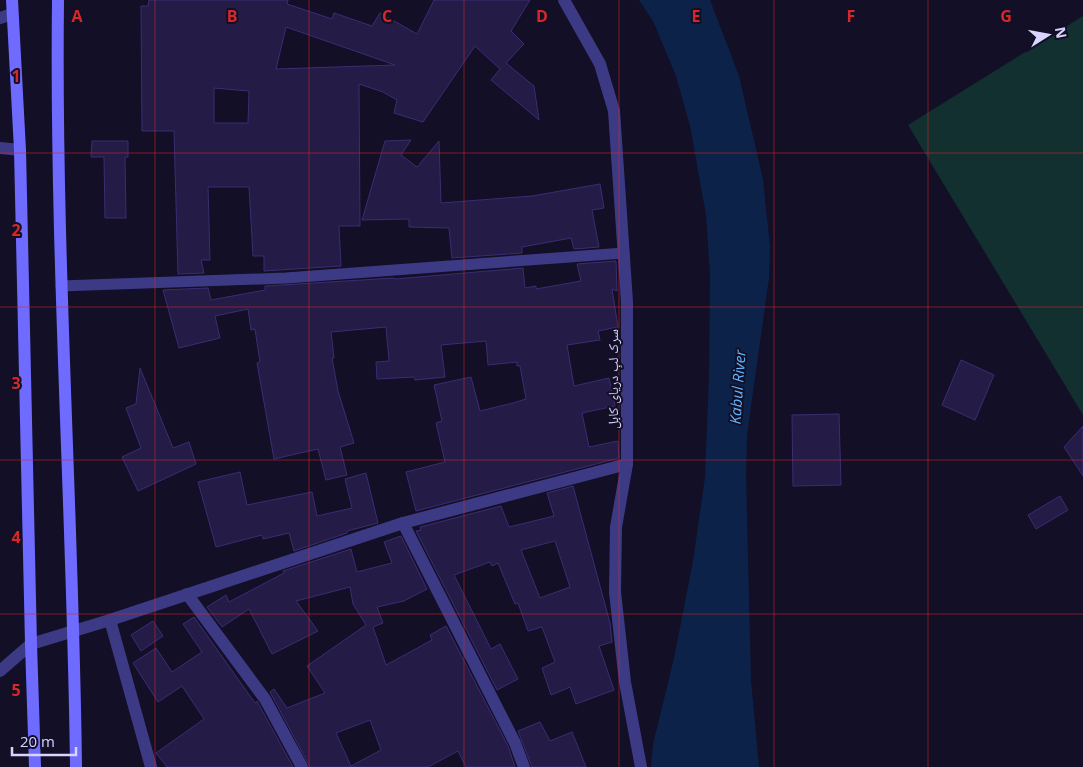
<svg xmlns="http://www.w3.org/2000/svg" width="1083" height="767" viewBox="0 0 1083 767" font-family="'Open Sans','Noto Naskh Arabic',sans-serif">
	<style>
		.green { fill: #12302f }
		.water { fill: #0c2248 }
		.building { fill: #241b47; stroke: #3b2d73; fill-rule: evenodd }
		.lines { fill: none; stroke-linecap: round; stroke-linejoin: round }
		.service { stroke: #3d3a85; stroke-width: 11 }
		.minor { stroke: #3d3a85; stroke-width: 12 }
		.secondary { stroke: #6f6bff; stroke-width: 12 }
		.grid { fill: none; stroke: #d62828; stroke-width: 1; stroke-opacity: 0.55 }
		.labels { text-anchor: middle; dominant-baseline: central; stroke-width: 4; stroke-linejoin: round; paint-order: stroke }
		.street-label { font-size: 14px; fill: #d9d4ff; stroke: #130f26 }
		.water-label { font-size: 15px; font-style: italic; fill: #62b6ff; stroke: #130f26 }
		.grid-label { font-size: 16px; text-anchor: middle; font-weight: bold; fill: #d62828; stroke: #130f26; stroke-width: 4; stroke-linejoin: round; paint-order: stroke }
	</style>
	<rect width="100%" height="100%" fill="#130f26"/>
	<path class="green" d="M1083 16V415L908 125Z"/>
	<path class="water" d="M639 0H710L739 76 763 179 770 246 769 278 747 435 746 475 751 680 759 767H651L653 744 674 658 693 561 705 477 709 374 710 275 706 215 690 126 676 76 653 21Z"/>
	<g class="building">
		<path d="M149 0H288L287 4 332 19 334 13 372 26 380 13 417 34 434 0H530L511 31 524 44 506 63 534 86 539 120 491 80 500 69 475 46 423 122 394 113 397 100 383 92 359 84 360 226H339L341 266 264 271V256H253L249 187H208L210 260H201L204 273 178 274 174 131H142L141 6H148ZM286 27 395 65 276 69ZM214 88 249 91 248 123H214Z"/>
		<path d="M411 140 401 155 417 167 439 141 441 203 532 196 600 184 604 208 592 210 599 247 574 249 571 238 522 247V253L452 258 449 228 409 227V219L362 220 385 141Z"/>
		<path d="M92 141H128V157H125L126 218H105L104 157H91Z"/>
		<path d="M616 261 617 291 612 289 618 327 598 331 600 340 567 345 574 386 609 378 615 406 582 413 589 447 618 441 619 458 416 511 406 472 445 462 436 423 442 421 434 385 471 377 480 411 513 403 526 399 520 366H517V362L488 365 486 341 441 345 445 377 415 380 414 377 377 379 376 362 389 361 386 327 331 332 334 358H332L338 391 354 443 340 447 347 475 326 480 318 449 274 459 257 363 260 362 255 329 251 330 248 309 215 316 220 338 179 348 163 290 208 288 211 300 265 290V286L394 278 395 279 523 268 525 288 536 286V289L581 281 577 264Z"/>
		<path d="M961 360 994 375 975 420 942 405Z"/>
		<path d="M140 368 173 448 189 442 196 464 138 491 122 457 141 448 126 408 136 404Z"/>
		<path d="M839 414 841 485 793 486 792 415Z"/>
		<path d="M1083 426V476L1064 447Z"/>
		<path d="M240 472 247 505 312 492 317 516 352 508 345 479 366 473 378 523 347 531V533L294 551 289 533 263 539 262 535 216 547 198 482Z"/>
		<path d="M573 486 610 623 612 642 599 646 614 690 576 704 570 687 551 695 542 668 555 662 542 627 528 631 518 603 515 604 498 563 492 566 490 562 454 575 491 649 500 644 518 679 497 690 416 531 421 530 420 527 501 506 509 527 554 516 547 493ZM555 541 570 587 540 598 521 550Z"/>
		<path d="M1060 496 1068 510 1036 529 1028 515Z"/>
		<path d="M401 536 427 589 404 601 377 607 383 623 373 627 386 665 432 640 430 635 446 626 508 746 515 767H466L458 751 428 767H310L270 692 274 689 287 708 325 693 307 666 366 625 353 604 350 587 296 601 318 631 272 654 249 609 222 627 207 607 226 595 229 602 284 573 283 571 351 549 357 572 392 563 384 542ZM370 720 381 750 351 766 336 733Z"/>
		<path d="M194 617 255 703 257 701 258 703 293 767H167L156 753 204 719 182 686 158 702 133 663 156 648 172 672 202 652 183 624Z"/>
		<path d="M153 621 163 636 141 651 131 635Z"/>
		<path d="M540 722 550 741 572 732 586 767H532L518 731Z"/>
	</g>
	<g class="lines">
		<path class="service" d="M61 286 286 278 624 253"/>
		<g class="minor">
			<path d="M564 0 600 64 614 111 627 302V464L616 527 615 592 625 682 641 767"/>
			<path d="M0 18 12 14"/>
			<path d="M0 148 20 150"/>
			<path d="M403 523 515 743 524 767"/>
			<path d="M187 594 265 699 302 767"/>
			<path d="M110 620 151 767"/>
			<path d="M0 671 31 644 110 620 403 523 627 464"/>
		</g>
		<g class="secondary">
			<path d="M12 0 20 150 31 644 35 767"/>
			<path d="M58 0C55 256 73 511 76 767"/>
		</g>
	</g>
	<path class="grid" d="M155 0V767M309 0V767M464 0V767M619 0V767M774 0V767M928 0V767M0 153H1083M0 307H1083M0 460H1083M0 614H1083"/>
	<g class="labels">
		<g class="street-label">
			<text transform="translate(612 379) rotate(-90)">سرک لبِ دریای کابل</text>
		</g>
		<g class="water-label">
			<text transform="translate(737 387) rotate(-86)">Kabul River</text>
		</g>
	</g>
	<g class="grid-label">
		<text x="77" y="22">A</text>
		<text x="232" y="22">B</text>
		<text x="387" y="22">C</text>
		<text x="542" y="22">D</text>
		<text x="696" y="22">E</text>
		<text x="851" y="22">F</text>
		<text x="1006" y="22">G</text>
		<text x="16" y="82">1</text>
		<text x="16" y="236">2</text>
		<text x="16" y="389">3</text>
		<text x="16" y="543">4</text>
		<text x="16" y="696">5</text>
	</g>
	<g transform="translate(1048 35) rotate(79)" stroke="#130f26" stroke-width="4" paint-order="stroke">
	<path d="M0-4L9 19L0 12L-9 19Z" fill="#d9d4ff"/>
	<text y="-8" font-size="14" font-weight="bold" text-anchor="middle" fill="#d9d4ff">N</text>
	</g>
	<path d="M12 747v8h64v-8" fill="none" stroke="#d9d4ff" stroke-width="2.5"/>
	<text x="20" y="747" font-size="15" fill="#d9d4ff" stroke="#130f26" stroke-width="4" paint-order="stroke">20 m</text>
</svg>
